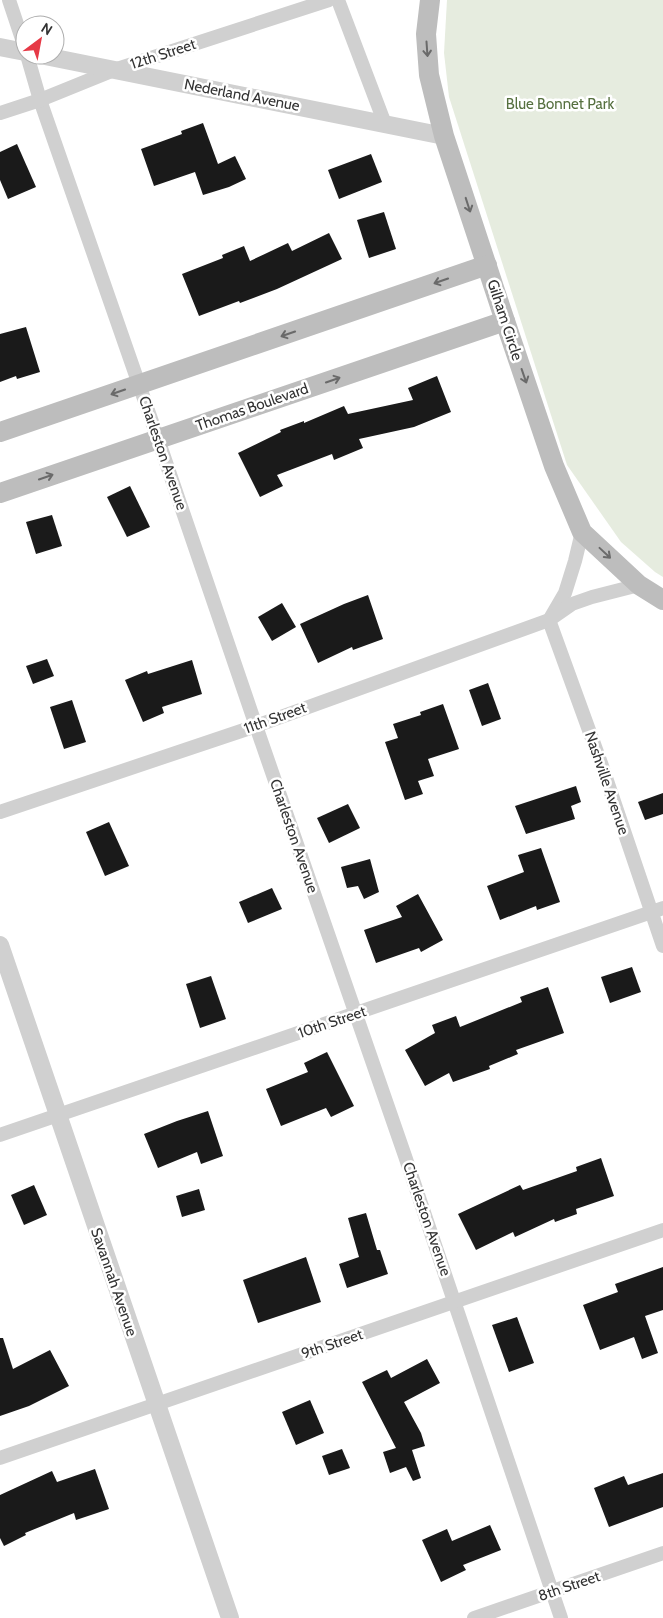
<svg xmlns="http://www.w3.org/2000/svg" width="663" height="1618" viewBox="0 0 663 1618" font-family="Cabin,sans-serif">
	<style>
		.green { fill: #e6ecdf }
		.building { fill: #1a1a1a }
		.lines { fill: none; stroke-linecap: round; stroke-linejoin: round }
		.minor { stroke: #d0d0d0; stroke-width: 14 }
		.tertiary { stroke: #d0d0d0; stroke-width: 18 }
		.secondary { stroke: #bdbdbd; stroke-width: 20 }
		.oneway { stroke: #6a6a6a }
		.labels { text-anchor: middle; dominant-baseline: central; stroke-width: 5; stroke-linejoin: round; paint-order: stroke }
		.street-label { font-size: 15px; fill: #333; stroke: #fff }
		.park-label { font-size: 15px; fill: #56703f; stroke: #fff }
	</style>
	<rect width="100%" height="100%" fill="#fff"/>
	<path class="green" d="M447 0H663V577L655 572 621 542 567 465 449 97 444 53Z"/>
	<g class="building">
		<path d="M203 123 218 164 235 156 246 179 229 187 203 195 195 172 154 186 141 149 182 134 181 131Z"/>
		<path d="M17 144 36 187 8 199 0 180V152Z"/>
		<path d="M371 154 382 182 339 199 328 170Z"/>
		<path d="M384 212 396 249 369 258 357 220Z"/>
		<path d="M329 233 342 259 277 289 240 303 239 301 199 316 182 274 223 258 222 255 244 246 250 261 288 243 292 251Z"/>
		<path d="M26 327 40 372 17 379 16 376 0 382V334Z"/>
		<path d="M437 376 451 412 414 427 359 439 363 448 334 460 332 454 277 475 283 486 260 497 238 453 281 432 280 430 304 421V423L344 406 348 414 413 400 408 388Z"/>
		<path d="M130 486 150 527 127 537 107 497Z"/>
		<path d="M52 515 62 546 36 554 26 522Z"/>
		<path d="M368 595 383 639 353 650 352 647 318 663 300 624 344 604Z"/>
		<path d="M282 603 296 627 272 641 258 617Z"/>
		<path d="M47 659 54 676 33 684 26 666Z"/>
		<path d="M192 660 202 694 162 707 164 713 143 722 125 680 147 671 148 674Z"/>
		<path d="M488 683 501 719 482 726 469 690Z"/>
		<path d="M72 700 86 742 64 749 50 707Z"/>
		<path d="M443 704 459 749 428 759 434 776 418 781 423 794 405 800 385 742 398 738 393 724 421 715 420 712Z"/>
		<path d="M576 786 581 802 571 806 575 819 526 834 515 806Z"/>
		<path d="M663 793V814L645 820 638 802Z"/>
		<path d="M348 804 360 828 329 843 317 818Z"/>
		<path d="M109 822 129 866 105 876 86 832Z"/>
		<path d="M541 848 560 902 537 910 536 906 500 920 487 886 524 872 518 855Z"/>
		<path d="M370 859 379 892 364 899 358 886 347 888 341 867Z"/>
		<path d="M272 888 282 909 248 923 239 902Z"/>
		<path d="M418 894 443 940 421 952 419 948 376 963 364 930 402 917 396 906Z"/>
		<path d="M632 967 641 992 610 1003 601 977Z"/>
		<path d="M211 976 226 1019 200 1028 186 984Z"/>
		<path d="M548 987 564 1033 516 1050 518 1054 489 1066 490 1069 453 1082 449 1073 425 1086 405 1050 435 1033 432 1025 456 1016 460 1027 522 1002 520 997Z"/>
		<path d="M327 1052 354 1106 331 1117 326 1108 281 1126 266 1089 308 1072 304 1063Z"/>
		<path d="M208 1111 223 1156 201 1164 197 1152 158 1168 144 1134 177 1121Z"/>
		<path d="M601 1158 614 1196 576 1209 577 1214 555 1222 554 1219 515 1237 513 1232 476 1250 458 1214 520 1185 523 1190 577 1171 576 1167Z"/>
		<path d="M34 1185 47 1215 24 1225 11 1195Z"/>
		<path d="M199 1189 205 1210 182 1217 176 1196Z"/>
		<path d="M366 1213 377 1250H380L388 1274 347 1288 339 1264 359 1257 348 1218Z"/>
		<path d="M306 1257 321 1302 258 1323 243 1280Z"/>
		<path d="M663 1267V1310L645 1316 658 1353 642 1359 634 1337 600 1350 583 1305 618 1292 615 1284Z"/>
		<path d="M517 1317 534 1363 509 1372 492 1325Z"/>
		<path d="M0 1338H3L13 1369 50 1350 69 1386 29 1406 0 1416Z"/>
		<path d="M427 1359 440 1383 404 1402 421 1433 425 1446 412 1450 421 1478 413 1481 406 1467 390 1473 383 1452 396 1448 362 1382 387 1370 391 1378Z"/>
		<path d="M310 1400 324 1433 296 1445 282 1412Z"/>
		<path d="M342 1449 350 1468 329 1475 322 1456Z"/>
		<path d="M95 1469 109 1509 76 1520 74 1513 25 1533 26 1535 4 1546 0 1538V1495L52 1471 57 1482Z"/>
		<path d="M663 1473V1507L609 1527 594 1488 624 1476 628 1485Z"/>
		<path d="M490 1525 501 1550 463 1565 466 1570 441 1582 422 1540 447 1529 452 1541Z"/>
	</g>
	<g class="lines">
		<g class="minor">
			<path d="M9 0 25 48"/>
			<path d="M338 0 385 124"/>
			<path d="M27 55 40 100 158 439 256 726 405 1156 561 1618"/>
			<path d="M0 113 40 100 114 70 329 0"/>
			<path d="M551 617 565 593 575 561 582 532"/>
			<path d="M549 620 602 766 663 946"/>
			<path d="M0 812 256 726 549 620 572 604 592 597 639 585"/>
			<path d="M0 1135 663 908"/>
			<path d="M0 1458 663 1230"/>
			<path d="M474 1618 663 1553"/>
		</g>
		<g class="tertiary">
			<path d="M0 47 25 52"/>
			<path d="M40 55 444 136"/>
			<path d="M0 945 230 1618"/>
		</g>
		<g class="secondary">
			<path d="M430 0 426 34 429 75 444 136 505 321 554 466 582 532 639 585 663 600"/>
			<path d="M0 432 487 265"/>
			<path d="M0 493 505 321"/>
		</g>
	</g>
	<defs><path id="oneway-shaft" d="M-6 0H5M1.5-3L5.5 0L1.5 3" fill="none" stroke-width="1.6" stroke-linecap="round" stroke-linejoin="round" transform="scale(1.25)"/></defs>
	<g class="oneway">
		<use href="#oneway-shaft" transform="translate(427 49) rotate(86)"/>
		<use href="#oneway-shaft" transform="translate(468 205) rotate(72)"/>
		<use href="#oneway-shaft" transform="translate(441 281) rotate(161)"/>
		<use href="#oneway-shaft" transform="translate(288 334) rotate(161)"/>
		<use href="#oneway-shaft" transform="translate(524 376) rotate(71)"/>
		<use href="#oneway-shaft" transform="translate(333 380) rotate(-19)"/>
		<use href="#oneway-shaft" transform="translate(118 392) rotate(161)"/>
		<use href="#oneway-shaft" transform="translate(46 477) rotate(-19)"/>
		<use href="#oneway-shaft" transform="translate(605 553) rotate(43)"/>
	</g>
	<g class="labels">
		<g class="street-label">
			<text transform="translate(163 54) rotate(-18)">12th Street</text>
			<text transform="translate(242 95) rotate(11)">Nederland Avenue</text>
			<text transform="translate(505 320) rotate(72)">Gilham Circle</text>
			<text transform="translate(252 407) rotate(-19)">Thomas Boulevard</text>
			<text transform="translate(163 453) rotate(71)">Charleston Avenue</text>
			<text transform="translate(275 718) rotate(-20)">11th Street</text>
			<text transform="translate(607 783) rotate(71)">Nashville Avenue</text>
			<text transform="translate(294 836) rotate(71)">Charleston Avenue</text>
			<text transform="translate(332 1022) rotate(-19)">10th Street</text>
			<text transform="translate(427 1219) rotate(71)">Charleston Avenue</text>
			<text transform="translate(114 1282) rotate(71)">Savannah Avenue</text>
			<text transform="translate(332 1344) rotate(-19)">9th Street</text>
			<text transform="translate(569 1586) rotate(-19)">8th Street</text>
		</g>
		<g class="park-label">
			<text x="560" y="104">Blue Bonnet Park</text>
		</g>
	</g>
	<g transform="translate(40 40) rotate(32)"><circle r="24" fill="#ffffff" stroke="#adadad"/>
	<path d="M0-4L9 19L0 12L-9 19Z" fill="#e63946"/>
	<text y="-8" font-size="14" font-weight="bold" text-anchor="middle" fill="#333333">N</text>
	</g>
</svg>
